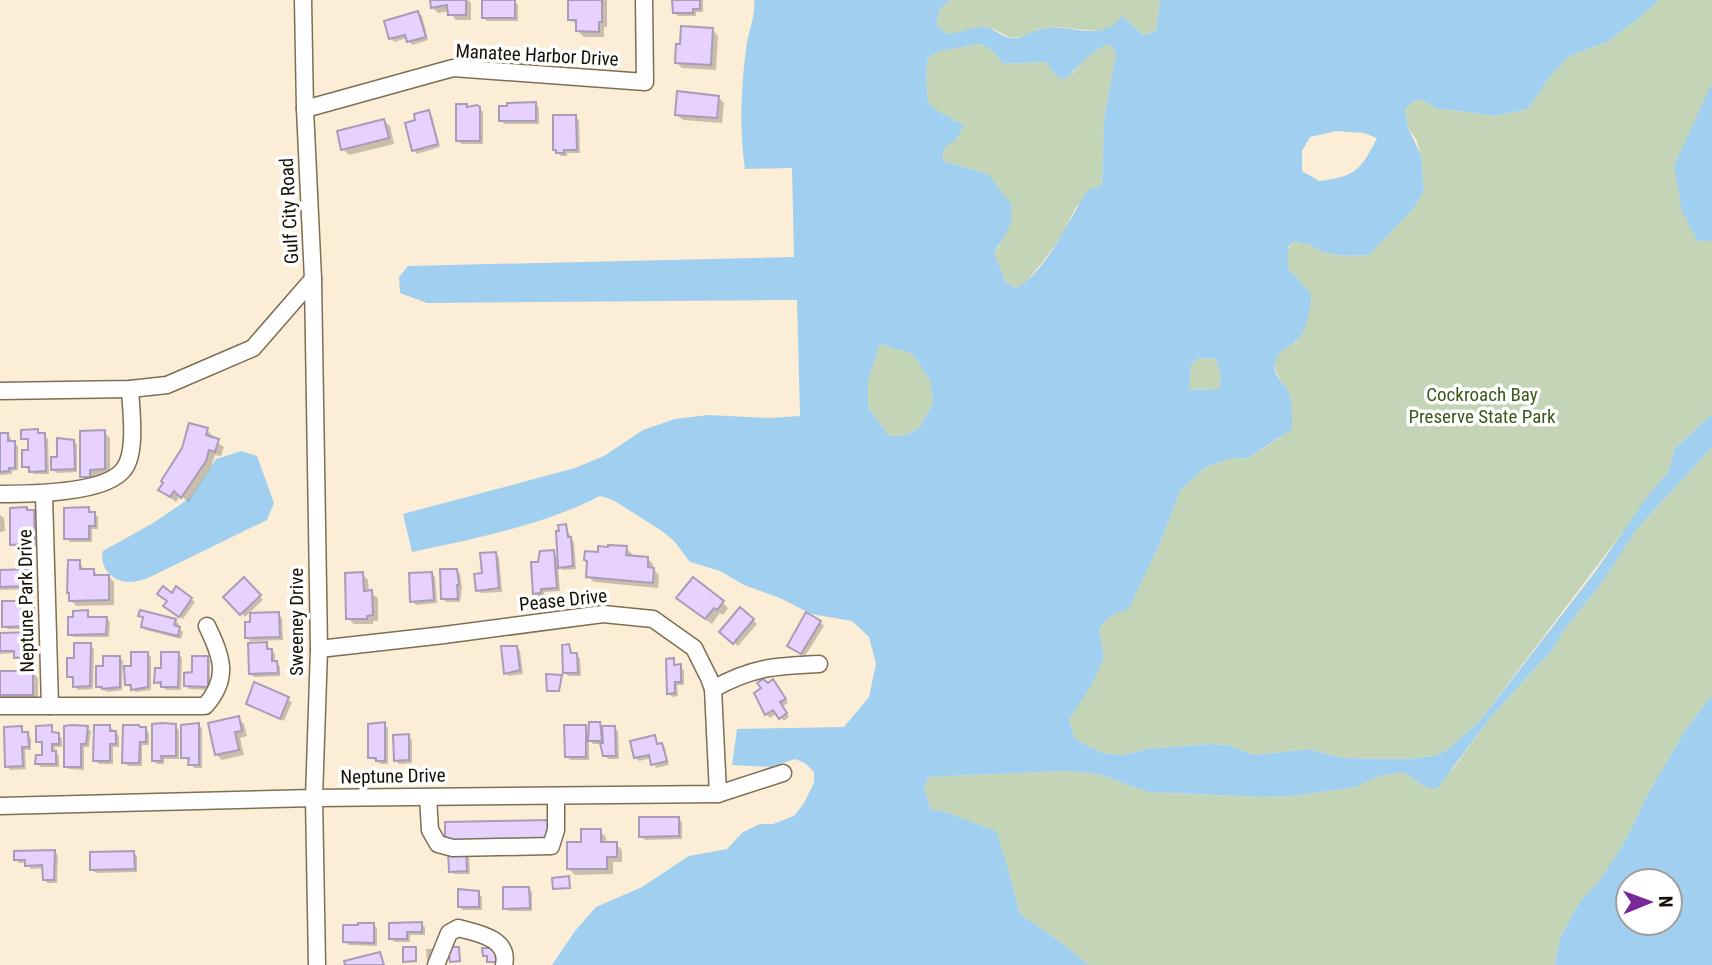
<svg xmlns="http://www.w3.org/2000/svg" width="1712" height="965" viewBox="0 0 1712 965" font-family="'Roboto Condensed',sans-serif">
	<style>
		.green { fill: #c4d4b7 }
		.water { fill: #a1cfef; fill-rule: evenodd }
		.shadow { fill: #0003 }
		.building { fill: #e6d1ff; stroke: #a99cb8; stroke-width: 2 }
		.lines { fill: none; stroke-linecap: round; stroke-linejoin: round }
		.minor-casing { stroke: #7e6e54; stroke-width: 19 }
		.minor { stroke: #fff; stroke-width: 16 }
		.labels { text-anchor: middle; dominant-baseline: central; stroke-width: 7; stroke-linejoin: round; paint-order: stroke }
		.street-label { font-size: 19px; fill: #150f05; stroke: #fff }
		.park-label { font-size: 19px; fill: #3a5719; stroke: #fff }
	</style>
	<rect width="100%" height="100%" fill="#fceed6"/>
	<g class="green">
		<path d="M951 0H1160L1156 31 1142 35 1130 25 1098 31 1056 27 1038 29 1028 36 1010 38 994 29 980 27 963 33 948 34 937 26C937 13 940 7 951 0Z"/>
		<path d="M1659 0H1712V414L1675 448 1668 472 1479 722 1447 750 1434 756 1407 759 1342 758 1309 749 1254 755 1228 745 1208 744 1146 749 1123 755 1102 753 1075 739 1069 720 1104 658 1099 629 1109 617 1129 607 1162 539 1180 491 1204 468 1229 459 1248 458 1281 437 1289 392C1272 369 1265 357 1296 342L1311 294 1288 268V248L1293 242C1312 243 1309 246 1324 252 1339 257 1354 256 1369 255L1415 207 1424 191 1421 155 1416 139 1408 128 1405 109 1412 102 1420 99 1436 108 1495 116 1528 109 1551 75 1570 56 1607 42 1642 16Z"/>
		<path d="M981 44 994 52 1003 64 1046 62 1056 76 1073 73C1083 59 1094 49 1110 44L1116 54 1104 119 1102 185 1076 207 1062 235 1041 264 1025 283 1016 288 1006 282 994 253 1000 245 988 174 943 161C940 148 949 143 959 137L957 121 939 114 928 104 926 71 928 58 940 51Z"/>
		<path d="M880 344 913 354 930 381 933 403 920 427 907 435 889 436 868 407 867 380Z"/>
		<path d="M1215 358 1221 375 1219 389 1189 390 1191 365 1196 359Z"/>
		<path d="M1712 447V695L1686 729 1649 792 1625 841 1601 880 1579 903 1560 938 1555 965H1089L1055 938 1020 914 1007 865 995 831 948 813 931 809 924 788 929 777 1065 771 1098 774 1148 792 1263 797 1294 796 1356 787 1379 776 1403 772 1424 786 1453 769 1490 718 1552 650 1567 626 1598 588 1637 529Z"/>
	</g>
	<g class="water">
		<path d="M754 0H951C940 7 937 13 937 26L948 34C959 33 969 28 980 27 992 25 999 36 1010 38 1022 40 1030 31 1041 29 1070 22 1101 45 1122 16L1143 35 1156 31 1160 0H1659L1642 16 1607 42 1570 56 1551 75 1528 109 1495 116 1436 108 1420 99 1412 102 1405 109 1408 128 1421 155 1424 191 1415 207 1369 255C1354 256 1339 257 1324 252 1309 246 1312 243 1293 242L1288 247V268L1311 294C1310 310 1308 328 1297 340 1288 350 1280 346 1275 363 1271 376 1287 384 1290 396 1292 407 1292 417 1292 429L1248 458 1229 459 1204 468 1180 491 1162 539 1129 608 1109 617 1099 629 1104 658 1092 684 1069 720 1075 739 1102 753 1123 755 1146 749 1208 744 1228 745 1254 755 1309 749 1342 758 1407 759 1434 756 1447 750 1479 722 1595 572 1647 497 1668 472 1675 448 1712 414V447L1637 529 1598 588 1567 626 1552 650 1490 718 1437 789 1424 786 1403 772 1379 776 1356 787 1294 796 1263 797 1148 792 1098 774 1065 771 929 777 924 788 931 809 948 813 996 831 1007 865 1020 914 1055 938 1089 965H552L575 931 596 907 642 887 689 856 727 849 743 832 760 824H773L794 816 804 803 814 783V772L805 763 795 759 771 767 732 765 737 729 844 727 869 697 876 664 869 637 852 621 811 614 780 598 744 585 720 571 690 562 674 541 662 531 613 500 600 496C542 526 475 538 412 552L403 514 575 468 604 456 643 430 675 419 708 415 769 418 800 416 797 300 427 303 400 293 399 277 408 266 794 257 792 168 745 169C739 130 741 82 747 43 749 29 756 15 754 0ZM981 44 994 52 1003 64 1046 62 1056 76 1065 79C1080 66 1090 50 1110 44L1116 54 1104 119 1102 185 1088 190C1070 217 1045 274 1016 288L1006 282 994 253 1009 228 1012 220 1011 204 988 174 943 161C940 146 950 146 958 137 959 136 963 127 964 126 952 117 939 114 928 103L926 71 928 58 940 51ZM1337 131 1364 133 1377 138C1361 170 1355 177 1319 181L1302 171V151L1310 137ZM880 344 913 354 930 381 933 403 920 427 907 435 889 436 868 407V380ZM1215 358 1221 375 1219 389 1189 390 1191 365 1197 359Z"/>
		<path d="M1712 83V241H1697L1682 211 1674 166Z"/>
		<path d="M241 451 257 456 274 503 267 520 146 579C141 580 134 582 129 582 112 582 99 567 103 551L153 523 190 498 216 459Z"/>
		<path d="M1712 695V965H1555L1560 938 1579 903 1600 880 1625 841 1649 792 1686 729ZM1628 881H1670V923H1628Z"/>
	</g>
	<g class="shadow">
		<path d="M431 0H468L471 3V20H456L449 11 438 13 432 7Z"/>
		<path d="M483 0 514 1 518 5V21H487L483 17Z"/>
		<path d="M570 0H607V27H604V37H584L578 31V25L569 19Z"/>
		<path d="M674 0H703V12H696V16H678L674 12Z"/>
		<path d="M418 13 422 16 428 40 412 45 407 38 394 42 391 38Z"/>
		<path d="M713 30 718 36 716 70 682 68 676 62Z"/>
		<path d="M718 97 724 103 722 123 683 120 677 115Z"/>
		<path d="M535 104 539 108V124H505L501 121Z"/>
		<path d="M477 107 483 112V144H462L458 141 469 109Z"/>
		<path d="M428 112 432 116 440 147 417 154 414 150 417 121Z"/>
		<path d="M575 117 579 120 580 153H567V156H561L555 150Z"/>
		<path d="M384 121 390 126 394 144 349 155 343 149Z"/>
		<path d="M207 430 213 436 212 439 224 447 221 456 215 455 211 467 188 502 180 495 176 502 160 490 183 448Z"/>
		<path d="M37 431 48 439 49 474H34L24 466 30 452V442L22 438Z"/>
		<path d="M104 432 110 438V475H95V482H88L82 476Z"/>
		<path d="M7 434 11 438V443L18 446V470L12 471V474L0 475V459Z"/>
		<path d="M74 441 77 445V472L57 473 53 470 59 458Z"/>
		<path d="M88 509 98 517V529H92V542H70L66 538Z"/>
		<path d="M29 512H34L37 516 38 546 16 548 12 544Z"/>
		<path d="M0 515 4 518 5 531 0 532Z"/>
		<path d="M565 526 574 543 576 569 563 570 558 565 560 591 544 592V596H538L535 593 540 563 553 552 559 558Z"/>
		<path d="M626 548 632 554 631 557 648 559 653 564V569L659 575 658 588 594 582 588 576 599 554Z"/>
		<path d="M495 553 499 557 502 592 481 593 477 590Z"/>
		<path d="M79 562 85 571 93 570 99 576H108L114 582V605L76 606 71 600Z"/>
		<path d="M31 570 35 574 36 589 0 590V571Z"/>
		<path d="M456 570 460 574 462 588 460 602H446L443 599Z"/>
		<path d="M362 574 368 580 369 592 378 598V621H373V624H354L348 618Z"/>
		<path d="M432 574 435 577 437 603 416 605 412 601Z"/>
		<path d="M244 579 263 600 245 617 226 597Z"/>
		<path d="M172 595 191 599 195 602 183 619 169 609Z"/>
		<path d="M31 602 35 606 36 629H8L4 626Z"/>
		<path d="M723 603 728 608 723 615 720 613 712 624 684 604Z"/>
		<path d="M741 609 757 624 738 646 722 632Z"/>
		<path d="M87 612 90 619 106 618 110 622 109 637H74L70 634Z"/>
		<path d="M278 614 282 618 283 640 250 641 247 637 252 623Z"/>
		<path d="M140 616 175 620 179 624 178 628 183 632 181 639 146 630 143 627 144 620Z"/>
		<path d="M820 622 824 626 805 656 793 649Z"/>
		<path d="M0 634H32L36 637V653H29V660L19 661 16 653 0 654Z"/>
		<path d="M266 644 275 654V663L280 666V676L254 677 250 673Z"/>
		<path d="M90 645 94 649 93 689 78 690 75 686V680L68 677 75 659Z"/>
		<path d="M569 646 573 654 580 658 581 676H568L565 672Z"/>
		<path d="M517 648 520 651 523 674 509 676 506 673Z"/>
		<path d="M148 654 151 657V690L136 692 126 684 133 668Z"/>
		<path d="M178 654 182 658 181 690H166L156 682 163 670Z"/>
		<path d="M207 657 210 661V690L189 689 186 685Z"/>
		<path d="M119 658 123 661 122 690 108 692 101 689 97 686 105 668Z"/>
		<path d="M673 660 677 666 684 670V685H677L678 696 672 697 669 693Z"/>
		<path d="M32 672 38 678V700H0V681Z"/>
		<path d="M255 684 292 702 284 721 248 704Z"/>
		<path d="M768 685H777L788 703 783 706 789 717 784 721 777 713 770 718 766 714Z"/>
		<path d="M238 718 244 724 247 736 240 738 244 755 222 760 217 755Z"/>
		<path d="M384 724 388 728V764H381L370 757Z"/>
		<path d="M599 724 603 728 614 727 618 731 619 759H608L605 755 603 744H593L589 740V760H570L566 756 585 727 589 731Z"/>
		<path d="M198 725 202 728V768H194L190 761 183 758Z"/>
		<path d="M175 726 179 730V759H164V764H157L154 760Z"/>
		<path d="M21 727 25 734 31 738V750H25L26 769 10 770 7 766Z"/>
		<path d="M51 727 55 734 62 738V747H55V752L59 756V767H41L37 764 44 756V745L38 742Z"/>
		<path d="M110 727 119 736V747H113V764H99L95 760Z"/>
		<path d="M87 728 91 731 89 747H84V770L69 769 66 766Z"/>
		<path d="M141 729H146L149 733V745H142V766H128L124 762Z"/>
		<path d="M408 736 412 740V763L399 764 395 760Z"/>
		<path d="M654 737 659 745 665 748 669 765 656 768 652 758 639 761 636 758Z"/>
		<path d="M678 818 682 822V839L645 840 641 836Z"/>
		<path d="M600 831 606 837V844H616L622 850V862H613V874L575 875 569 869 583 843Z"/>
		<path d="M450 850 469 854 470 874H454L450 871Z"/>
		<path d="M55 852 58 855 57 883H48L44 880V868L31 869 27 863H19L16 859Z"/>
		<path d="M134 853 137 856V872L96 873 92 870Z"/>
		<path d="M528 888 532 892V911H509L505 908Z"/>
		<path d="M478 893 482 897V910H463L460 907Z"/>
		<path d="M421 924 425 927V935H410V942H395L391 939Z"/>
		<path d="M374 925 377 928V946L349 945 345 942Z"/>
		<path d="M426 949H434L437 962 427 961Z"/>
	</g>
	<g class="building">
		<path d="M430 0H466V15H448L447 5 431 8Z"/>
		<rect x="482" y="0" width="33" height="18"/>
		<path d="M568 0H602V22H599V32L576 31V20H568Z"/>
		<path d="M672 0H700V9H693V13H673Z"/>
		<path d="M418 11 426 37 407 42 405 35 389 39 384 21Z"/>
		<path d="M681 26 713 28 711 65 675 63 676 44H680Z"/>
		<path d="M677 91 719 96 717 118 675 115Z"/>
		<path d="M536 102V121H499V106H507V103Z"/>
		<path d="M456 104H467V107L477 105 480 107V141H456Z"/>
		<path d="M429 110 438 144 412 151 405 123 415 120 414 114Z"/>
		<path d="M553 115H576L577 150H564V153H556V150H553Z"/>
		<path d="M384 119 389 138 341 150 337 131Z"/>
		<path d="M189 423 208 428 206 435 219 439 215 452 209 450 206 461 181 498 174 491 170 497 158 490 163 483 161 481 182 448Z"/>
		<path d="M38 429V433H45L46 471 29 472V467H22V450H28V439H21V430Z"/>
		<path d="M105 430V469L90 470V477H80V431Z"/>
		<path d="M0 433H8V441H15V468H9V471L0 472Z"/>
		<path d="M57 438 74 440 75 469 51 470V457H57Z"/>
		<path d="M27 507V510H34L35 543 10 545V508Z"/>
		<path d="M89 507V512H95V526H89V539H64V508Z"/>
		<path d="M566 524 568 537H571L573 566 558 568 556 531H559L558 525Z"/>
		<path d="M608 545 627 546 626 555 648 557V567L654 568 653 583 586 577 587 561 584 560 585 551 598 552V546L608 547Z"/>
		<path d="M554 550 557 588 541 589V593L533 594 531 562H538L540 551Z"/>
		<path d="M496 552 499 588 476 591 474 574 482 573 480 553Z"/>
		<path d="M68 560H80V569H94V575H109V600L69 601V593H67Z"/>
		<path d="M32 569 33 586 0 587V570Z"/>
		<path d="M440 569H457L459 585H457L458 599H441Z"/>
		<path d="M363 572 364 591 372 590 373 615 367 616V619H346L345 573Z"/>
		<path d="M432 572 434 600 410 602 409 573Z"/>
		<path d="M244 577 261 595 240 615 223 597Z"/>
		<path d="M693 577 724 601 717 610 714 608 705 619 676 598Z"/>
		<path d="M163 586 172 593 176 586 192 598 179 617 163 606 167 601 157 594Z"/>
		<path d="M2 601H32L33 626 2 627Z"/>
		<path d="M740 607 754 619 733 644 719 632Z"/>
		<path d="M88 610V617H107L106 634 68 635V617H73V611Z"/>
		<path d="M140 610 176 619 174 625 180 627 178 636 141 627 143 617 138 616Z"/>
		<path d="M279 612 280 637 245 638V622H250V613Z"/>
		<path d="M806 612 821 621 801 654 787 646Z"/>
		<path d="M33 632V650H26V657L14 658V651H0V633Z"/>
		<path d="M267 642V649H272V661H277L278 673 249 674 248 643Z"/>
		<path d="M74 643H91L90 686 73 687V677H67V658H74Z"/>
		<path d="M569 644 571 653H577L578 673H563L562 645Z"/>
		<path d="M501 646H517L520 670 504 674Z"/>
		<path d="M131 652H148V687L131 690V685H125L124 666H131Z"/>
		<path d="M161 652H179L178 687H161V682L154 683 155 668H161Z"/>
		<path d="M103 656H120V687L102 689V687H96V666H103Z"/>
		<path d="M192 656H208V687L184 686V673L192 672Z"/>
		<path d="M674 658V665L681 664V682H675V693L667 694 666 659Z"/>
		<rect x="0" y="671" width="33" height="24"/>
		<path d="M546 674 562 675 559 691H547Z"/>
		<path d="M763 679 768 683 773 679 786 699 780 702 787 713 779 719 773 710 765 715 754 693 761 688 757 683Z"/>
		<path d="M254 682 289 697 280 719 246 704Z"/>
		<path d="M239 716 242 731 235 732 239 750 215 755 208 723Z"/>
		<path d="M385 722V761H376V758H368V724Z"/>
		<path d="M589 722H600L602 741H588Z"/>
		<path d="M163 723 176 724V756H161L162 761H152V724Z"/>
		<path d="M199 723V765H188L189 758H181V725Z"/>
		<path d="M52 725V732L59 733V744H52V751H56V764H35L36 755H42V742H36V726Z"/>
		<path d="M72 725 88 726 86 744H81V767H64V726Z"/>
		<path d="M94 725H110V731H116V744H110V761H93Z"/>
		<path d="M123 725H139L140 727H146V742H140L139 763H122Z"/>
		<path d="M564 725H586V757H565Z"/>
		<path d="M22 726V732H28L29 747H22L23 766 5 767 4 727Z"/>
		<path d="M602 726H615L616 756H603L600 743H603Z"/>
		<path d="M409 734V760L394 761 393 735Z"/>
		<path d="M655 735 657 744 662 743 667 761 651 765 649 755 634 758 630 741Z"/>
		<path d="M639 817H679V836L639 837Z"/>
		<path d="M551 820V840L445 842V822Z"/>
		<path d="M581 829H601V842H617V857H607V869H567V842H581Z"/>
		<path d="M466 848 467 871 449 872 448 849Z"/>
		<path d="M55 850 54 880H43L42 865 25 866V860H14V851Z"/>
		<path d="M134 851 135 869 90 870V852Z"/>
		<path d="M569 876 570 888 553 889 552 878Z"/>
		<path d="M503 887H529L530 908 503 909Z"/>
		<path d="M458 889 479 891V907H458Z"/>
		<path d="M422 922V932H407V939H389V923Z"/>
		<path d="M358 923H374V943L343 942V925H358Z"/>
		<path d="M403 947H416V961L403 962Z"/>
		<path d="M445 947H459L460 961 450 962 449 955 446 956Z"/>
		<path d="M482 948H496V962H487V956H483Z"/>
		<path d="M380 952 384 965H345L344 961Z"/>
	</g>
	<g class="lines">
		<g class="minor-casing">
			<g id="minor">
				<path d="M305 109 453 68 645 82 644 0"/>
				<path d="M313 279 319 649 314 798 317 965"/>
				<path d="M0 391 130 389 167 385 253 348 313 279 305 109 303 0"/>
				<path d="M0 494C29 494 106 494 124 469 137 452 131 410 130 389"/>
				<path d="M44 495 50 706"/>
				<path d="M319 649 444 635 603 614 653 619 694 648 709 678 713 689 718 794"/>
				<path d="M713 689C752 667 775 666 819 664"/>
				<path d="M0 706H205C230 678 222 657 207 626"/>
				<path d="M428 797 430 830 438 844 453 848 551 846 556 830V796"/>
				<path d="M0 806 314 798 718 794 783 773"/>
				<path d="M436 965 449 933 458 928C477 933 510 938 504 965"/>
			</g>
		</g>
		<use href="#minor" class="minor"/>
	</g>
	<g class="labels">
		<g class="street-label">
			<text transform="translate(537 55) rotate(3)">Manatee Harbor Drive</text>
			<text transform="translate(289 211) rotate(-93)">Gulf City Road</text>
			<text transform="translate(563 600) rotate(-6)">Pease Drive</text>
			<text transform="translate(26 601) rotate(-91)">Neptune Park Drive</text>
			<text transform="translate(296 622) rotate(-90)">Sweeney Drive</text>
			<text transform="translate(393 776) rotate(-1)">Neptune Drive</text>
		</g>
		<g class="park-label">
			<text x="1482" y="394">Cockroach Bay<tspan x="1482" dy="22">Preserve State Park</tspan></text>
		</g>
	</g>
	<g transform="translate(1649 902) rotate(89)"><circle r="33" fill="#ffffff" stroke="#a19f9b" stroke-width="2"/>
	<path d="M0-5L12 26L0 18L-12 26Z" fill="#792899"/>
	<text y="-10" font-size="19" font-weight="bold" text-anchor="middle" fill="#150f05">N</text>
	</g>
</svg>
